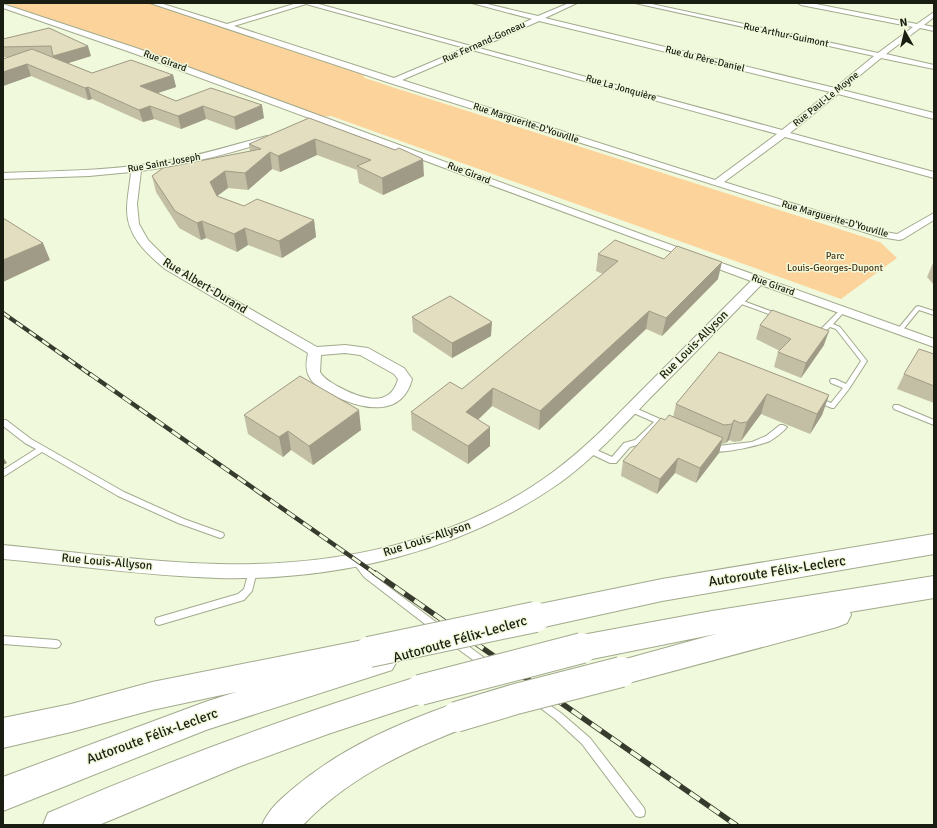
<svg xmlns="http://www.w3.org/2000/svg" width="937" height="828" viewBox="0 0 937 828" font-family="Signika,sans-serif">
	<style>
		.green { fill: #fcd49b }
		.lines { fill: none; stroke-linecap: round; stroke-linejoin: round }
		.service-casing { stroke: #a2aa8e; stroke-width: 2 }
		.minor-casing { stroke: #a2aa8e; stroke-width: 2 }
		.motorway-casing { stroke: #a2aa8e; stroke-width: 2 }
		.service { fill: #fff; fill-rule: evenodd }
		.minor { fill: #fff; fill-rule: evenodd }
		.motorway { fill: #fff; fill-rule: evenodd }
		.rail-far2-casing { stroke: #373b2d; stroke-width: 4 }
		.rail-far1-casing { stroke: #373b2d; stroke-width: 4.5 }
		.rail-casing { stroke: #373b2d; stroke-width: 5.5 }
		.rail-far2 { stroke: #f0f9db; stroke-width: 2.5; stroke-dasharray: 8; stroke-linecap: butt }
		.rail-far1 { stroke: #f0f9db; stroke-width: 3; stroke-dasharray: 10; stroke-linecap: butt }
		.rail { stroke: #f0f9db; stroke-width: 4; stroke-dasharray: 12; stroke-linecap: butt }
		.motorway-bridge-casing { stroke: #a2aa8e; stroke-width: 32; stroke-linecap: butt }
		.motorway-bridge { stroke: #fff; stroke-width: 30 }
		.wall { fill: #c3bfa4 }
		.shaded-wall { fill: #9f9b86 }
		.building { fill: #e3debf; stroke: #9f9b86 }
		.labels { text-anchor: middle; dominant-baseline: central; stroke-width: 3; stroke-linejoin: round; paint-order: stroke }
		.far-street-label { font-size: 10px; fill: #1a1d12; stroke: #f0f9db }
		.far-park-label { font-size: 10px; fill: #4c3717; stroke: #f0f9db }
		.street-label { font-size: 12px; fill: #1a1d12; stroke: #f0f9db }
		.near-street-label { font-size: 14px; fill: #1a1d12; stroke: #f0f9db }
	</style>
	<rect width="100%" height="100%" fill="#f0f9db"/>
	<path class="green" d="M3 3H154L357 67 365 78 392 87 880 242 897 258 841 299 331 116 318 117 3 5Z"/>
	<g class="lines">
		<g class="service-casing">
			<g id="service">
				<path d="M738 299 781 315 782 316 781 317H777L736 302V300Z"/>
				<path d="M918 306 934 311V315L919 310 901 332H897L896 331 897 330 916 307Z"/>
				<path d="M843 308 846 310 833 324 840 327 867 361 849 389 834 408H832L817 402 816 400 819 398 831 403 843 388 831 383 830 381 831 379H835L846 384 861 361 836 329 830 327C824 333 821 336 814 330L817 328 821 329 841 309Z"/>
				<path d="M894 405H898L934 420V425L894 409 893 407Z"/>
				<path d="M629 407H633L669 423 670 425 666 427 659 425 641 444 630 447 616 463H610L587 452 586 450 587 448 590 447 612 457 624 443 635 440 654 422 629 411 628 409Z"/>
				<path d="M3 420H6L31 439 124 492 184 519 223 533 224 535 223 537 220 538 178 523 118 496 42 452 3 477V470L36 449 25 443 3 426Z"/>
				<path d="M780 425H783L787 427C782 433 776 437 770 441 760 445 724 454 715 451 712 450 709 448 707 446L711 443 718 446 752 442 766 436Z"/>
				<path d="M355 557 358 558 370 573 440 625 441 628 440 631 437 632 434 631 364 577 351 560 352 558Z"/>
				<path d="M253 568 256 569 257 571 252 591 244 600 159 625 156 624 155 621 156 618 238 594 244 589 249 571 250 569Z"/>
				<path d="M3 636 56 640 59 641 61 644 59 647 56 648 3 644Z"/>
				<path d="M457 639 460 640 490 662 492 665 490 668 487 669 484 668 454 646 452 643 454 640Z"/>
				<path d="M538 697 561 713 590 738 644 808 645 812 644 816 640 817 636 816 582 744 555 719 535 704 533 701 535 698Z"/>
			</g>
		</g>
		<g class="minor-casing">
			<g id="minor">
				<path d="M150 3H160L227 24 297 3H315L471 46 532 19 472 3H483L538 16 569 3H577L545 18 835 88 874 56 635 3H647L878 53 913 27 801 5 798 3H811L917 24 934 12V17L924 25 934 27V31L920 28 886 54 934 65V69L881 58 842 90 934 113V119L838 94 790 133 934 172V178L785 137 724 182 885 232 897 234 934 213V220L903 239 899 240 880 237 390 83ZM306 4 465 48 394 78 234 26ZM539 21 830 92 782 130 479 48ZM472 50 777 134 715 180 402 80Z"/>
				<path d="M3 4 139 49 649 237 934 339V347L761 285C724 323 687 361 649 399 621 428 594 458 561 482 463 551 338 581 218 578 146 576 74 565 3 559V545C75 552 147 562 219 564 334 567 459 542 553 472 586 448 614 418 643 389 679 353 715 317 751 281L133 53 3 8Z"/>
				<path d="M267 136 271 139 270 141C228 154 185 165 141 171L137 204 139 224 148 240 173 265 317 347 345 345 368 348 404 368 412 379C402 419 360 409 333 395 323 390 312 385 308 374 305 367 307 359 308 353L165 269C147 254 127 236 127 210 127 197 130 185 131 172L89 176 3 179V173C54 171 104 171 155 163 193 158 229 146 267 136ZM345 353 360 355 394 374 398 379C390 411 357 397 337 386 331 382 324 379 320 372L321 355Z"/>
			</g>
		</g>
		<g class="motorway-casing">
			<g id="motorway">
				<path d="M934 534V554L662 601 535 629 525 625 521 617 525 609 535 605 662 579Z"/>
				<path d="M934 576V598L850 612 851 615 847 623 837 627 621 685 611 681 606 672 611 663 716 634 582 661 572 657 568 648 572 639 582 635 712 611Z"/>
				<path d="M368 639 378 643 381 648 392 652 397 661 392 670 206 730 3 811V777L205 702 236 692 152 710 71 732 3 748V718L71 704 152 682Z"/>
				<path d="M420 676 431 680 435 690 431 700 328 734 238 767 99 825H43L48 813C170 760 293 715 420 676Z"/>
				<path d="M456 703 467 707 471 717 467 727C407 750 348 778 303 825H262C269 808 282 798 295 787 343 747 399 723 456 703Z"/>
			</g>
		</g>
		<use href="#service" class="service"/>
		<use href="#minor" class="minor"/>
		<use href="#motorway" class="motorway"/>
		<g class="rail-far2-casing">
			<path id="rail-far2" d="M3 313 91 375"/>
		</g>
		<g class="rail-far1-casing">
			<path id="rail-far1" d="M90 374 376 574"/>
		</g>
		<g class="rail-casing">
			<path id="rail" d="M375 573 736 825"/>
		</g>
		<use href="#rail-far2" class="rail-far2"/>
		<use href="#rail-far1" class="rail-far1"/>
		<use href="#rail" class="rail"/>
		<g class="motorway-bridge-casing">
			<g id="motorway-bridge">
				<path d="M369 652 535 617"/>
				<path d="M420 690 582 648"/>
				<path d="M456 717 516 699 621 672"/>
			</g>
		</g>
		<use href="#motorway-bridge" class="motorway-bridge"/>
	</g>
	<g class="wall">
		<path d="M49 28 91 56 68 63 92 73 173 75 176 87 158 93 176 101 264 118 236 130 206 119 181 129 154 119 143 122 92 99 88 100 31 76 3 86V59L8 57H3V39Z"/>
		<path d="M309 118 424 176 383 195 359 183 357 170 317 155 280 172 272 169 248 190 228 188 217 196 244 206 314 220 316 237 282 258 248 245 237 252 206 238 201 240 179 228 156 192 152 176 250 151 249 144Z"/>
		<path d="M598 254 718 279 662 336 646 329 539 430 492 406 478 420 490 427V446L468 464 412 430 411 412 462 389 603 274 596 271Z"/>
		<path d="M934 261V285L927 277 933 263Z"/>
		<path d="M412 317 491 336 452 358 413 332Z"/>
		<path d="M760 325 824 345 801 378 774 367 778 352 780 351 756 339Z"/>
		<path d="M719 352 829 395 822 415 810 434 761 414 741 441 734 442 729 440 726 443 721 444 719 453 696 483 675 473 657 494 621 476 623 461 665 420 673 417 676 404Z"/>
		<path d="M934 354V403L897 389 904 374Z"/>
		<path d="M244 415 361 430 313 465 291 450 283 457 248 434Z"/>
	</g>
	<g class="shaded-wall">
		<path d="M88 46 91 56 56 67 53 56Z"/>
		<path d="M27 64 31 76 3 86V72Z"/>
		<path d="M173 75 176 87 143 98 140 86Z"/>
		<path d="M88 87 92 99 88 100 85 88Z"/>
		<path d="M262 105 264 118 236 130 234 117Z"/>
		<path d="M150 106 154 119 143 122 139 110Z"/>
		<path d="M203 106 206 119 181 129 178 116Z"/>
		<path d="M315 139 317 155 280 172 278 156Z"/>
		<path d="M270 152 272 169 248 190 245 173Z"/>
		<path d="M423 159 424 176 383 195 382 178Z"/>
		<path d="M225 171 228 188 213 199 210 182Z"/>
		<path d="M314 220 316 237 282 258 279 241Z"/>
		<path d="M202 221 206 238 201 240 197 223Z"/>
		<path d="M245 228 248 245 237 252 234 234Z"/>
		<path d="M43 243 50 260 3 282V260Z"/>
		<path d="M722 262 718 279 662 336 666 318Z"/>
		<path d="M649 311 646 329 539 430 540 411Z"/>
		<path d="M492 322 491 336 452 358V343Z"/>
		<path d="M829 331 824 345 801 378 806 363Z"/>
		<path d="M493 388 492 406 466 431V412Z"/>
		<path d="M767 394 761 414 741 441 747 422Z"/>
		<path d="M829 395 822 415 810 434 817 414Z"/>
		<path d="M359 410 361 430 313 465 309 446Z"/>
		<path d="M734 420 729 440 726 443 732 424Z"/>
		<path d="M490 427V446L468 464V446Z"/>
		<path d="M288 431 291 450 283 457 279 437Z"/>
		<path d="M723 438 719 453 696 483 700 468Z"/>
		<path d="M3 457 7 463 3 465Z"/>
		<path d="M678 458 675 473 657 494 660 479Z"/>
	</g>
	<g class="building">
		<path d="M49 28 88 46 53 56 51 46 3 47V39Z"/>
		<path d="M32 49 92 73 131 60 173 75 140 86 176 101 211 88 262 105 234 117 203 106 178 116 150 106 139 110 88 87 85 88 27 64 3 72V59Z"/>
		<path d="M309 118 395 150 399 148 423 159 382 178 357 166 371 160 315 139 278 156 270 152 245 173 225 171 210 182 217 196 244 206 257 199 314 220 279 241 245 228 234 234 202 221 197 223 175 211 152 176 163 168 261 149 249 144Z"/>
		<path d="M3 218 43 243 3 260Z"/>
		<path d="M615 240 664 259 677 246 722 262 666 318 649 311 540 411 493 388 466 412 490 427 468 446 411 412 450 382 462 389 588 286 618 261 598 254Z"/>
		<path d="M450 296 492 322 452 343 412 317Z"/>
		<path d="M772 310 829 331 806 363 778 352 791 339 760 325Z"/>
		<path d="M919 349 934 354V386L904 374Z"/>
		<path d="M719 352 829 395 817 414 767 394 747 422 740 423 734 420 732 424 724 425 676 404Z"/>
		<path d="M300 376 359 410 309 446 288 431 279 437 244 415Z"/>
		<path d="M669 415 723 438 700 468 678 458 660 479 623 461 661 418 665 420Z"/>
	</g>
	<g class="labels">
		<g class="far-street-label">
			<text transform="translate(786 35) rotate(12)">Rue Arthur-Guimont</text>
			<text transform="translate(484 42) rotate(-24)">Rue Fernand-Goneau</text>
			<text transform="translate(705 59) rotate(14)">Rue du Père-Daniel</text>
			<text transform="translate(165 61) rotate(20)">Rue Girard</text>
			<text transform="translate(621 88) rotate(16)">Rue La Jonquière</text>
			<text transform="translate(826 99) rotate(-39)">Rue Paul-Le Moyne</text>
			<text transform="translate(526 123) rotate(18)">Rue Marguerite-D'Youville</text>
			<text transform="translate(164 163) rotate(-10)">Rue Saint-Joseph</text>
			<text transform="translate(469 173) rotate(21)">Rue Girard</text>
			<text transform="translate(835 219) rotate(16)">Rue Marguerite-D'Youville</text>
			<text transform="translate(773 285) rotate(20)">Rue Girard</text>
		</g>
		<g class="far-park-label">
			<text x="835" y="256">Parc<tspan x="835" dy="12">Louis-Georges-Dupont</tspan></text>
		</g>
		<g class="street-label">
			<text transform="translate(205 286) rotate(31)">Rue Albert-Durand</text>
			<text transform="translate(694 345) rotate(-45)">Rue Louis-Allyson</text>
			<text transform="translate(427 539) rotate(-18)">Rue Louis-Allyson</text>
			<text transform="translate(107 562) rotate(5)">Rue Louis-Allyson</text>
		</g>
		<g class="near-street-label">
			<text transform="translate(777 571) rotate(-9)">Autoroute Félix-Leclerc</text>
			<text transform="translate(460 639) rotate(-16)">Autoroute Félix-Leclerc</text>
			<text transform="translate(152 736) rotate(-20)">Autoroute Félix-Leclerc</text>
		</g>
	</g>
	<rect width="937" height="828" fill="none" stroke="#1a1d12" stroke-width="8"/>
	<g transform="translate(905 32) rotate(352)" stroke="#f0f9db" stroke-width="3" paint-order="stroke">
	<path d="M0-3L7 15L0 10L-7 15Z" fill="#1a1d12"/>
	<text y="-6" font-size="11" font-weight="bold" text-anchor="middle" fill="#1a1d12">N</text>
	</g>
</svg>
